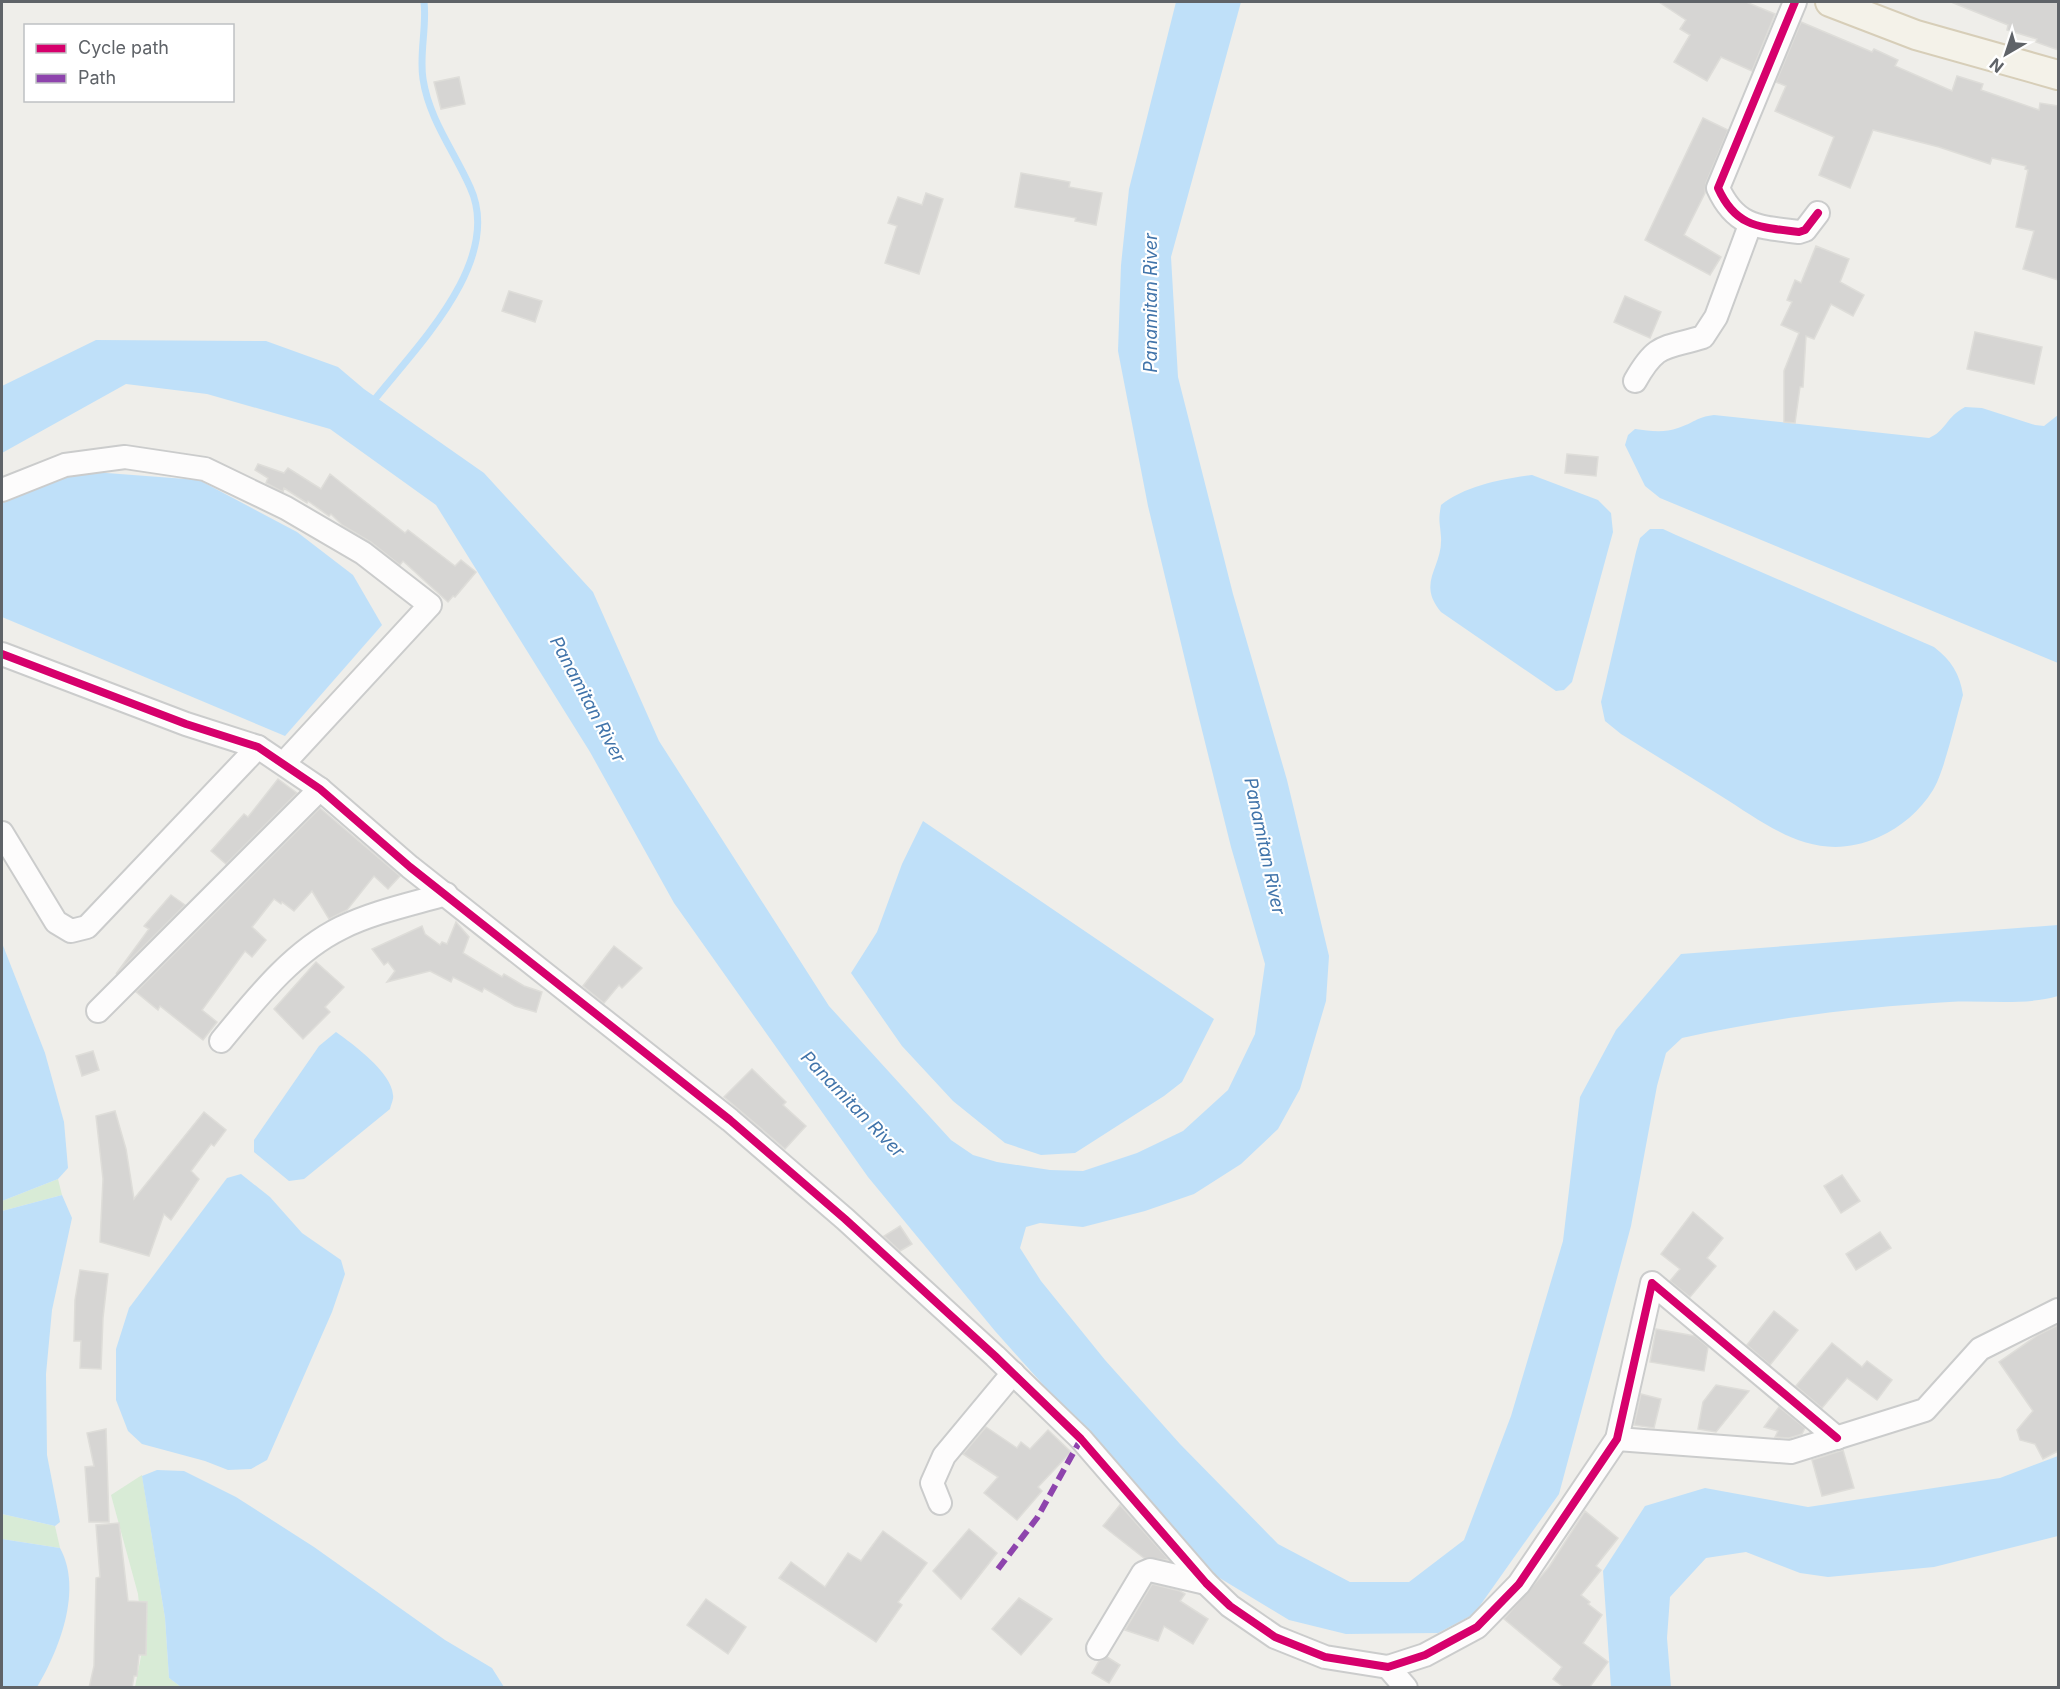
<svg xmlns="http://www.w3.org/2000/svg" width="2060" height="1689" viewBox="0 0 2060 1689" font-family="Inter,sans-serif">
	<style>
		.green { fill: #d8ebd6 }
		.water { fill: #bfe0f9 }
		.lines { fill: none; stroke-linecap: round; stroke-linejoin: round }
		.stream { stroke: #bfe0f9; stroke-width: 7 }
		.building { fill: #d6d5d3; stroke: #deddd9; stroke-width: 1.5 }
		.minor-casing { stroke: #cbcccc; stroke-width: 26 }
		.major-casing { stroke: #d7ceb8; stroke-width: 32 }
		.minor { stroke: #fdfcfc; stroke-width: 22 }
		.major { stroke: #f4f2e9; stroke-width: 28 }
		.quiet { stroke: #8e44ad; stroke-width: 6; stroke-dasharray: 12 6; stroke-linecap: butt }
		.cycleway-casing { stroke: #fff; stroke-width: 11 }
		.cycleway { stroke: #d6006c; stroke-width: 8 }
		.labels { text-anchor: middle; dominant-baseline: central; stroke-width: 4.5; stroke-linejoin: round; paint-order: stroke }
		.water-label { font-size: 18px; font-style: italic; fill: #4174aa; stroke: #fff }
	</style>
	<rect width="100%" height="100%" fill="#efeeea"/>
	<g class="green">
		<path d="M58 1179 62 1195 2 1211V1201Z"/>
		<path d="M142 1475 165 1618 169 1678 181 1687H135L143 1646 138 1594 111 1495Z"/>
		<path d="M2 1514 55 1526 60 1548 2 1539Z"/>
	</g>
	<g class="water">
		<path d="M1176 2H1241L1171 257 1178 377 1233 594 1287 780 1329 956 1326 1001 1300 1089 1278 1129 1241 1164 1194 1194 1145 1211 1083 1227 1040 1223 1026 1227 1020 1248 1041 1281 1105 1360 1180 1444 1278 1544 1350 1582H1409L1464 1540 1511 1416 1563 1241 1580 1097 1616 1030 1681 954 2058 925V996C2024 1006 1985 1000 1949 1002 1860 1007 1770 1018 1682 1038L1666 1053 1657 1086 1631 1226 1559 1494 1474 1614 1438 1633 1346 1634 1289 1620 1213 1574 995 1331 868 1177 674 903 590 752 436 505 330 429 207 394 126 384 2 453V386L96 340 266 341 338 367 364 389 484 473 593 592 659 741 829 1006 951 1140 973 1155 997 1162 1050 1170 1083 1171 1137 1153 1183 1131 1228 1090 1255 1034 1265 964 1231 847 1198 714 1148 506 1118 351 1121 265 1129 189Z"/>
		<path d="M1965 407 1982 408 2035 425 2044 426 2058 415V663L1660 498 1645 486 1625 445 1628 435 1635 429C1650 431 1664 433 1678 428 1694 423 1696 417 1714 415L1929 438C1946 431 1946 417 1965 407Z"/>
		<path d="M67 470 199 480 297 532 353 575 382 625 285 736 2 617V503Z"/>
		<path d="M1532 475 1598 500 1611 513 1613 532 1572 682 1564 690 1556 691 1441 612C1416 582 1443 568 1441 537 1440 522 1438 522 1441 505 1465 486 1502 479 1532 475Z"/>
		<path d="M1650 529H1663L1676 535 1934 647C1951 660 1960 674 1963 695 1956 718 1944 773 1933 790 1920 811 1901 827 1879 837 1816 865 1772 828 1721 796 1688 775 1654 755 1621 734L1605 721 1601 702 1636 552 1640 538Z"/>
		<path d="M923 821 1214 1019 1182 1082 1164 1096 1075 1153 1041 1155 1005 1143 953 1101 902 1046 851 973 877 932 902 864Z"/>
		<path d="M2 943 45 1053 64 1122 68 1168 58 1179 2 1201Z"/>
		<path d="M336 1032C353 1044 392 1073 393 1095 394 1098 391 1105 390 1109L304 1179 289 1181 254 1152V1140L319 1046Z"/>
		<path d="M241 1174 270 1197 302 1233 341 1260 345 1274 332 1312 267 1460 251 1469 228 1470 205 1461 142 1444 128 1431 116 1400V1349L129 1308 227 1178Z"/>
		<path d="M62 1195 72 1218 52 1310 46 1374 47 1455 60 1522 55 1526 2 1514V1211Z"/>
		<path d="M2058 1456V1536L1934 1567 1828 1577 1800 1573 1746 1552 1706 1558 1670 1597 1667 1638 1671 1687H1611L1603 1571 1645 1506 1705 1488 1808 1507 2000 1478Z"/>
		<path d="M157 1470 184 1471 236 1497 314 1547 445 1640 492 1668 504 1687H181L169 1678 165 1618 142 1476Z"/>
		<path d="M2 1539 60 1548C83 1590 59 1650 37 1687H2Z"/>
	</g>
	<g class="lines">
		<path class="stream" d="M371 404C413 350 505 262 470 187 454 151 429 119 423 79 419 54 427 27 424 2"/>
	</g>
	<g class="building">
		<path d="M1659 2H1746L1775 14 1752 71 1721 57 1707 81 1674 62 1690 35 1680 29 1686 20Z"/>
		<path d="M1951 2H2058V50L2036 42 2037 39 2007 30 2008 25Z"/>
		<path d="M1801 22 1872 52 1874 49 1898 60 1895 66 1952 91 1957 76 1983 84 1981 90 2039 110 2040 103 2058 106V280L2023 269 2034 231 2016 227 2028 170 2025 169 2026 166 1992 158 1990 164 1939 147 1873 130 1850 188 1819 175 1834 137 1775 111 1786 86 1776 82Z"/>
		<path d="M459 77 465 104 441 109 434 82Z"/>
		<path d="M1703 118 1728 130 1706 183 1705 193 1684 235 1721 257 1710 275 1645 240Z"/>
		<path d="M1021 173 1070 182 1069 187 1102 193 1096 225 1075 221 1076 218 1015 207Z"/>
		<path d="M926 193 943 199 919 274 885 263 897 226 888 223 898 197 922 205Z"/>
		<path d="M1816 246 1849 259 1840 282 1864 295 1853 316 1831 304 1814 339 1806 336 1803 387H1800L1795 423 1784 422V371L1799 333 1781 325 1792 302 1787 300 1795 280 1801 283Z"/>
		<path d="M509 291 542 301 535 322 502 311Z"/>
		<path d="M1625 296 1661 312 1650 338 1614 322Z"/>
		<path d="M1975 332 2042 347 2034 384 1967 369Z"/>
		<path d="M1567 454 1598 457 1596 476 1565 473Z"/>
		<path d="M258 464 284 473 288 468 321 489 330 474 405 533 408 530 455 566 461 560 476 572 455 597 453 596 448 602 403 561 400 565 371 542 342 525 331 514 329 516 308 501 307 503 284 488 283 492 266 483 268 478 255 470Z"/>
		<path d="M278 779 297 793 226 864 211 851 244 814 248 817Z"/>
		<path d="M320 808 400 876 388 889 374 876 347 910 329 919 312 891 294 911 282 902 281 904 274 899 252 927 266 940 252 957 245 951 202 1010 217 1022 203 1040 160 1006 158 1010 136 992Z"/>
		<path d="M171 895 185 905 116 974 149 929 144 926Z"/>
		<path d="M456 922 469 937 463 953 502 977 504 974 524 986 542 992 536 1012 515 1006 484 988 482 992 453 977 451 982 430 971 387 982 395 971 388 962 384 965 372 949 422 926 425 934 440 945 442 942 447 944Z"/>
		<path d="M614 946 642 968 622 988 619 985 604 1003 583 986Z"/>
		<path d="M316 962 344 987 325 1007 330 1012 303 1039 274 1009Z"/>
		<path d="M93 1051 99 1070 82 1076 76 1056Z"/>
		<path d="M752 1069 786 1102 783 1105 806 1126 785 1149 724 1097Z"/>
		<path d="M115 1111 126 1149 134 1199 204 1112 226 1130 214 1146 211 1144 191 1171 199 1179 171 1220 164 1214 149 1256 100 1242 103 1179 96 1116Z"/>
		<path d="M1842 1175 1860 1201 1841 1213 1824 1186Z"/>
		<path d="M1693 1212 1723 1238 1707 1258 1716 1266 1690 1297 1670 1281 1680 1269 1661 1254Z"/>
		<path d="M900 1226 912 1244 900 1251 884 1236Z"/>
		<path d="M1880 1232 1891 1248 1856 1270 1846 1254Z"/>
		<path d="M80 1270 108 1274 103 1318 101 1369 80 1368 81 1341H74L75 1300Z"/>
		<path d="M1774 1311 1798 1330 1770 1365 1747 1345Z"/>
		<path d="M2058 1325V1451L2043 1459 2035 1444 2020 1440 2017 1430 2033 1411 1999 1362 2038 1335Z"/>
		<path d="M1656 1329 1695 1336 1708 1347 1704 1371 1650 1362Z"/>
		<path d="M1832 1343 1862 1367 1867 1361 1892 1380 1877 1400 1847 1378 1822 1408 1796 1386Z"/>
		<path d="M1716 1385 1749 1391 1716 1432 1698 1429 1703 1402Z"/>
		<path d="M1641 1394 1661 1399 1654 1428 1634 1425Z"/>
		<path d="M1779 1407 1805 1428 1802 1434 1789 1438 1775 1437 1778 1431 1764 1427Z"/>
		<path d="M986 1427 1017 1448 1021 1442 1030 1449 1048 1430 1071 1452 1038 1487 1042 1491 1017 1520 984 1493 998 1477 963 1454Z"/>
		<path d="M106 1429 109 1522H89L85 1467 94 1466 87 1433Z"/>
		<path d="M1843 1450 1854 1488 1822 1496 1812 1460Z"/>
		<path d="M1120 1505 1169 1560 1144 1558 1103 1526Z"/>
		<path d="M1585 1511 1618 1538 1596 1566 1601 1570 1581 1595 1590 1602 1588 1604 1602 1615 1583 1643 1608 1662 1589 1688H1565L1553 1679 1562 1667 1504 1619 1549 1567Z"/>
		<path d="M119 1523 128 1601 147 1602 146 1655H139L137 1676H134L132 1688H89L94 1666 96 1578 100 1577 96 1525Z"/>
		<path d="M969 1529 997 1553 961 1599 933 1571Z"/>
		<path d="M883 1531 927 1563 898 1602 902 1605 876 1642 779 1578 791 1562 825 1587 848 1553 861 1561Z"/>
		<path d="M1152 1584 1180 1591 1185 1594 1180 1601 1208 1619 1193 1644 1164 1626 1158 1641 1125 1630Z"/>
		<path d="M1019 1598 1052 1619 1021 1655 992 1629Z"/>
		<path d="M706 1599 746 1627 728 1654 687 1625Z"/>
		<path d="M1107 1657 1120 1665 1109 1683 1092 1673 1099 1661Z"/>
	</g>
	<g class="lines">
		<g class="minor-casing">
			<g id="minor">
				<path d="M1795 2 1718 188C1736 228 1760 227 1799 232L1805 230 1818 213"/>
				<path d="M1635 381C1657 342 1664 349 1703 337L1716 317 1750 225"/>
				<path d="M2 490 65 465 125 457 205 469 286 508 363 553 430 605 284 763"/>
				<path d="M2 654 186 724 258 747 320 789 410 867 730 1120 845 1219 995 1356 1081 1439 1206 1583 1230 1606 1275 1637 1325 1657 1388 1667 1425 1655 1477 1627 1519 1584 1617 1439 1652 1283 1837 1438"/>
				<path d="M2 833 56 922 71 931 87 927 258 747"/>
				<path d="M98 1011 320 789"/>
				<path d="M221 1041C255 1000 292 952 341 928 373 912 412 904 446 894"/>
				<path d="M1617 1439 1791 1452 1925 1410 1980 1349 2058 1310"/>
				<path d="M940 1503 932 1483 944 1456 1013 1373"/>
				<path d="M1098 1648 1143 1573 1150 1570 1206 1583"/>
				<path d="M1388 1667 1406 1688"/>
			</g>
		</g>
		<g class="major-casing">
			<path id="major" d="M1830 2 1916 35 2058 75"/>
		</g>
		<use href="#minor" class="minor"/>
		<use href="#major" class="major"/>
		<path class="quiet" d="M998 1569 1037 1518 1081 1439"/>
		<g class="cycleway-casing">
			<g id="cycleway">
				<path d="M1795 2 1718 188C1736 228 1760 227 1799 232L1805 230 1818 213"/>
				<path d="M2 654 186 724 258 747 320 789 410 867 730 1120 845 1219 995 1356 1081 1439 1206 1583 1230 1606 1275 1637 1325 1657 1388 1667 1425 1655 1477 1627 1519 1584 1617 1439 1652 1283 1837 1438"/>
			</g>
		</g>
		<use href="#cycleway" class="cycleway"/>
	</g>
	<g class="labels">
		<g class="water-label">
			<text transform="translate(1150 303) rotate(-90)">Panamitan River</text>
			<text transform="translate(588 699) rotate(62)">Panamitan River</text>
			<text transform="translate(1265 846) rotate(78)">Panamitan River</text>
			<text transform="translate(853 1104) rotate(46)">Panamitan River</text>
		</g>
	</g>
	<rect width="2060" height="1689" fill="none" stroke="#5f6368" stroke-width="6"/>
	<rect x="24" y="24" width="210" height="78" fill="#ffffff" stroke="#bfc1c3" stroke-width="1.5"/>
	<rect x="36" y="44" width="30" height="9" fill="#d6006c" stroke="#bfc1c3" stroke-width="1.5"/>
	<text x="78" y="54" font-size="18" fill="#5f6368">Cycle path</text>
	<rect x="36" y="74" width="30" height="9" fill="#8e44ad" stroke="#bfc1c3" stroke-width="1.5"/>
	<text x="78" y="84" font-size="18" fill="#5f6368">Path</text>
	<g transform="translate(2006 54) rotate(219)" stroke="#ffffff" stroke-width="4.5" paint-order="stroke">
	<path d="M0-4.5L10 22L0 15L-10 22Z" fill="#5f6368"/>
	<text y="-9" font-size="16" font-weight="bold" text-anchor="middle" fill="#5f6368">N</text>
	</g>
</svg>
